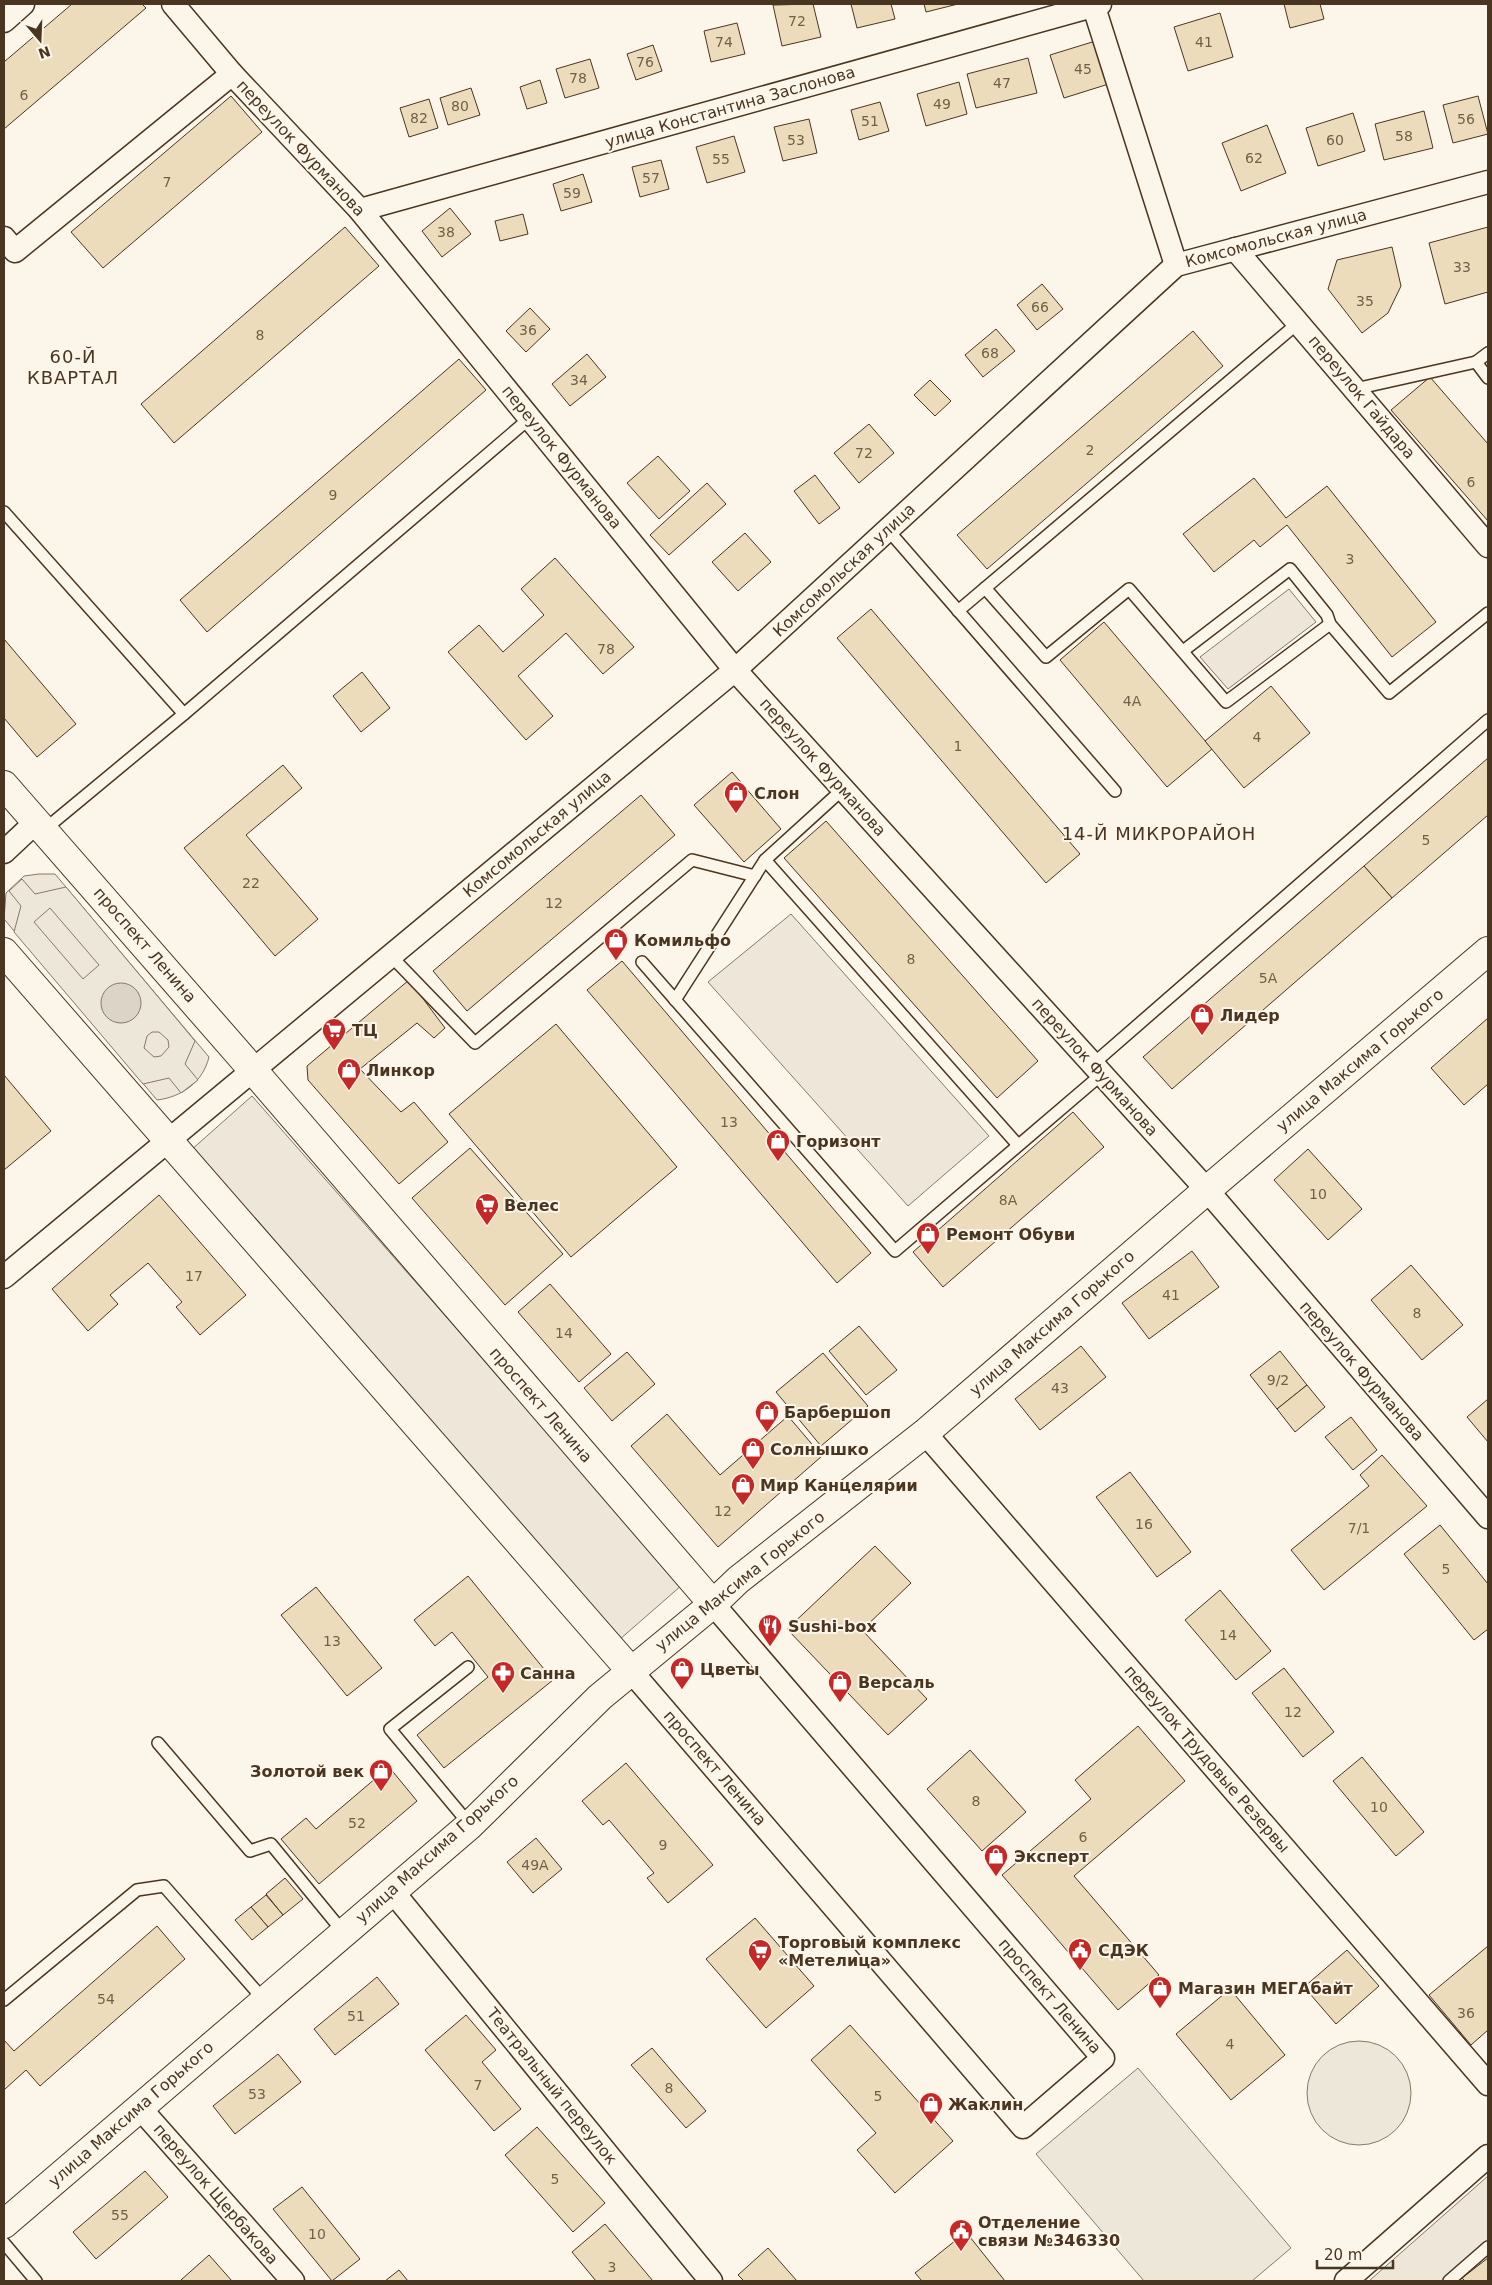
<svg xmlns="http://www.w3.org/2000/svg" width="1492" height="2285" viewBox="0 0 1492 2285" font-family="'DejaVu Sans',sans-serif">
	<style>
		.green { fill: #ede6d9; stroke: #887966 }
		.parking { fill: #ede7d9; stroke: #887966; fill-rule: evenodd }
		.water { fill: #dcd4c6; stroke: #887966 }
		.building { fill: #ecdcbc; stroke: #4a3520 }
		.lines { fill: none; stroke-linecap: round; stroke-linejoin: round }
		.lane-casing { stroke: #4a3520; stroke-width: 14 }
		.street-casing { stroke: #4a3520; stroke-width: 25 }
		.secondary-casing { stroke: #4a3520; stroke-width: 30 }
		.lane { stroke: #fbf6e9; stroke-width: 11 }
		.street { stroke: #fbf6e9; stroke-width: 22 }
		.secondary { stroke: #fbf6e9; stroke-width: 28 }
		.labels { text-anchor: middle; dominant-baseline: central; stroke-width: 4; stroke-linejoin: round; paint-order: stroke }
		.number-label { font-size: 14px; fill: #725f47 }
		.street-label { font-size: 16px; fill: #4a3520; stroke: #fbf6e9 }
		.poi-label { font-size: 16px; font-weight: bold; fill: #4a3520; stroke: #fbf6e9; text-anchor: start }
		.neighbourhood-label { font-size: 18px; letter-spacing: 1px; fill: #4a3520; stroke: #fbf6e9 }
	</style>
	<rect width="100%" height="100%" fill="#fbf6e9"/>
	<g class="green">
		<path d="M1289 589 1316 622 1228 689 1200 657Z"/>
		<path d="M39 874H55L209 1057C203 1082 182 1097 157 1100L4 919 6 893 24 876Z"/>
		<path d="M791 914 989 1136 908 1206 708 982Z"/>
		<path d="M252 1096 682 1585 619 1640 190 1151Z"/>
		<path d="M1488 2176V2281H1369Z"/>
	</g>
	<g class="parking">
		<path d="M22 879 35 894 66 887 195 1041 185 1064 198 1080 181 1093 169 1078 143 1084 14 932 21 906 9 891ZM50 908 99 965 83 979 34 922ZM152 1032H159L168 1040 169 1047 161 1056 154 1057 144 1048 147 1036Z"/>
		<circle cx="1359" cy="2093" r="52"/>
		<path d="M1138 2068 1291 2248 1252 2281H1144L1036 2154Z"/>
	</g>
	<circle class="water" cx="121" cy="1003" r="20"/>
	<g class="building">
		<path d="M72 4H142L146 8 4 129V62Z"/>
		<path d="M813 4 821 37 782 46 773 5Z"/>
		<path d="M851 4H891L895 19 857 28Z"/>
		<path d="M924 4H958L926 12Z"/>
		<path d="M1284 4H1320L1324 19 1290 28Z"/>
		<path d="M1220 13 1233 57 1188 71 1174 27Z"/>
		<path d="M737 23 745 54 711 62 704 31Z"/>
		<path d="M1102 39 1115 82 1064 98 1050 55Z"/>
		<path d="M653 45 662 71 636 80 627 54Z"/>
		<path d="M1028 58 1037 93 976 108 967 74Z"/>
		<path d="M590 59 599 88 565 98 556 69Z"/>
		<path d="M540 80 547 103 527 109 520 87Z"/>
		<path d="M959 82 967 114 926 126 917 94Z"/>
		<path d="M471 88 480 115 448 125 440 98Z"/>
		<path d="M231 96 262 132 103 268 71 232Z"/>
		<path d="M1478 96 1488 134 1453 143 1443 105Z"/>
		<path d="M429 99 438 128 409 137 400 108Z"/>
		<path d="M880 102 889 131 859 140 851 110Z"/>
		<path d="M1424 111 1433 148 1384 160 1375 124Z"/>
		<path d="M1353 113 1365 151 1318 166 1306 128Z"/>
		<path d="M809 119 817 153 783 161 774 127Z"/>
		<path d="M1267 125 1286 173 1241 191 1222 143Z"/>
		<path d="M734 136 745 172 707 183 696 147Z"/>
		<path d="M661 160 669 189 640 197 632 167Z"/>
		<path d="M583 174 592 202 561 211 553 184Z"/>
		<path d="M450 208 471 234 442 257 422 231Z"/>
		<path d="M523 214 528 234 500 241 495 221Z"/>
		<path d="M345 227 379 266 174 443 141 404Z"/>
		<path d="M1488 227V292L1445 304 1429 243Z"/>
		<path d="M1392 247 1401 286 1388 313 1362 333 1328 289 1337 260Z"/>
		<path d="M1042 284 1063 309 1037 330 1017 305Z"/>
		<path d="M530 308 550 329 526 352 506 331Z"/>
		<path d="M996 329 1015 351 983 377 965 355Z"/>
		<path d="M1193 331 1223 366 987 569 957 535Z"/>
		<path d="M587 354 606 377 570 406 552 384Z"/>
		<path d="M459 359 486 390 207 632 180 600Z"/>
		<path d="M1430 377 1488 444V521L1391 410Z"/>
		<path d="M930 380 951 401 935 416 914 395Z"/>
		<path d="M869 424 894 453 859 483 834 453Z"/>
		<path d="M658 456 690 491 659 519 627 483Z"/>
		<path d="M815 475 840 508 819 524 794 491Z"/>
		<path d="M1254 478 1286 518 1327 486 1436 622 1392 657 1287 525 1260 547 1254 540 1214 572 1183 534Z"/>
		<path d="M707 483 726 504 669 555 650 535Z"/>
		<path d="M745 533 771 562 738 591 712 562Z"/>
		<path d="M555 558 634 647 603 674 566 633 518 676 553 716 526 740 448 652 479 625 503 652 544 615 521 589Z"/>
		<path d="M871 609 1080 854 1046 883 837 638Z"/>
		<path d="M1104 622 1212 749 1167 787 1060 660Z"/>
		<path d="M4 639 76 724 37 757 4 718Z"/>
		<path d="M362 672 390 708 361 732 333 696Z"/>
		<path d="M1271 686 1310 733 1244 788 1205 741Z"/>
		<path d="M1488 758V815L1392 898 1364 866Z"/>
		<path d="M283 765 302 788 246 835 318 919 275 956 184 848Z"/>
		<path d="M732 772 781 829 744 862 694 805Z"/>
		<path d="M641 795 675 835 467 1011 433 971Z"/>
		<path d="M826 821 1038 1061 997 1098 784 858Z"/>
		<path d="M1364 866 1392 898 1172 1089 1143 1057Z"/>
		<path d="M622 961 871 1253 837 1283 587 990Z"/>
		<path d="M409 980 445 1028 434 1038 417 1023 360 1069 401 1112 414 1102 448 1142 399 1184 308 1080 307 1066Z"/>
		<path d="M1488 1018V1084L1464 1105 1431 1068Z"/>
		<path d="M556 1024 677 1167 571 1257 449 1114Z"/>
		<path d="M4 1075 51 1131 4 1170Z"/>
		<path d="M1073 1112 1104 1147 943 1287 913 1252Z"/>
		<path d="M470 1148 563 1254 505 1305 412 1198Z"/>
		<path d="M1308 1149 1362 1209 1328 1240 1274 1180Z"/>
		<path d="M159 1195 246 1295 200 1335 176 1307 182 1302 148 1263 110 1295 118 1304 88 1331 52 1289Z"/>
		<path d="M1192 1251 1219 1287 1149 1339 1122 1303Z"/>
		<path d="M1411 1265 1463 1325 1422 1360 1371 1300Z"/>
		<path d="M550 1284 611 1354 579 1382 518 1312Z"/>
		<path d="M859 1326 897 1370 866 1395 829 1351Z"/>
		<path d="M1081 1346 1106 1377 1040 1430 1015 1399Z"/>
		<path d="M1280 1351 1307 1385 1277 1409 1250 1375Z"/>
		<path d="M627 1352 655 1384 612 1421 584 1388Z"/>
		<path d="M823 1353 868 1406 821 1446 776 1392Z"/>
		<path d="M1307 1385 1325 1407 1295 1432 1277 1409Z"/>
		<path d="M1488 1399V1442L1467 1417Z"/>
		<path d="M667 1414 720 1475 788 1416 822 1456 718 1547 631 1446Z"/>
		<path d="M1351 1417 1377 1450 1353 1470 1325 1437Z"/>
		<path d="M1382 1455 1427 1506 1324 1590 1291 1550 1369 1486 1360 1475Z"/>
		<path d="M1130 1472 1191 1552 1157 1577 1096 1497Z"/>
		<path d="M1440 1525 1488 1584V1629L1474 1640 1404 1554Z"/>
		<path d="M875 1546 911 1583 862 1630 927 1699 888 1735 787 1629Z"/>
		<path d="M468 1576 553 1680 444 1768 417 1735 488 1677 452 1632 435 1646 414 1620Z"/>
		<path d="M316 1587 382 1668 347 1696 281 1615Z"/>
		<path d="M1220 1590 1271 1651 1236 1680 1185 1620Z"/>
		<path d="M1284 1668 1334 1732 1303 1757 1252 1693Z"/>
		<path d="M1138 1726 1185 1781 1074 1876 1159 1975 1118 2010 1002 1875 1091 1799 1075 1780Z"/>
		<path d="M970 1750 1026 1812 982 1851 927 1789Z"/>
		<path d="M1362 1757 1424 1832 1396 1856 1333 1781Z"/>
		<path d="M626 1763 713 1865 668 1903 647 1878 654 1873 609 1820 603 1825 582 1801Z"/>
		<path d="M389 1767 417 1801 319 1884 281 1839 306 1818 316 1829Z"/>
		<path d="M536 1838 562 1869 533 1893 507 1862Z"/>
		<path d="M285 1878 303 1899 283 1915 266 1894Z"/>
		<path d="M266 1895 283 1915 268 1927 251 1907Z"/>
		<path d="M251 1907 268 1927 252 1940 235 1920Z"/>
		<path d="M755 1918 814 1986 766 2028 706 1959Z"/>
		<path d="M157 1926 185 1959 40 2086 26 2070 4 2090V2040L14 2051Z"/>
		<path d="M1488 1946V2030L1471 2045 1429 1995Z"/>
		<path d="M1347 1950 1379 1986 1336 2024 1304 1987Z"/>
		<path d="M377 1977 399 2004 335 2055 314 2029Z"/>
		<path d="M1230 1989 1285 2055 1231 2100 1176 2034Z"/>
		<path d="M466 2015 496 2050 482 2062 521 2109 494 2131 425 2050Z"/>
		<path d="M850 2025 953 2141 895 2193 857 2150 876 2133 811 2060Z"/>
		<path d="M652 2048 706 2111 686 2128 631 2065Z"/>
		<path d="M278 2054 301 2082 235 2134 213 2106Z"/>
		<path d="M537 2127 605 2203 573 2232 505 2155Z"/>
		<path d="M145 2171 168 2197 96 2259 73 2232Z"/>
		<path d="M302 2187 360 2259 332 2281 273 2209Z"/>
		<path d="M605 2224 653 2281H596L572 2252Z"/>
		<path d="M966 2232 1005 2281H922L915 2273Z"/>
		<path d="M768 2248 797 2281H744L738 2275Z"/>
		<path d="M209 2255 232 2281H182L181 2280Z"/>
		<path d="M1488 2258V2281H1465L1462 2278Z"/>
		<path d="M399 2270 408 2281H385Z"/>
	</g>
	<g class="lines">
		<g class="lane-casing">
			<g id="lane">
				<path d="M1488 353 1476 362 1488 378"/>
				<path d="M1355 389 1476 362"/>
				<path d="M4 512 184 714"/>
				<path d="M888 530 1115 791"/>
				<path d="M985 588 1046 657 1129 589 1226 702 1330 624"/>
				<path d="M958 611 1298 323"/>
				<path d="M1183 651 1290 569 1327 615 1330 624 1389 693 1488 613"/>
				<path d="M843 789 765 860 1018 1145"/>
				<path d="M44 830 184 714 530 418"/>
				<path d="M390 955 475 1043 692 860 755 876"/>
				<path d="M642 962 895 1251 1102 1074"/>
				<path d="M675 1000 765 860"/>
				<path d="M1093 1064 1488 720"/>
				<path d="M468 1667 390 1729 470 1825"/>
				<path d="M158 1743 250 1851 271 1844 344 1933"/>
				<path d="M4 2000 137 1890 164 1886 264 2000"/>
				<path d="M4 2243 36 2281"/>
				<path d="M1449 2281 1488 2247"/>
			</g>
		</g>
		<g class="street-casing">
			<g id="street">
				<path d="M173 4 232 74 360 210 735 670 1207 1190 1488 1517"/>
				<path d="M1093 4 1176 265"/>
				<path d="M4 21 23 4"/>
				<path d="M360 210 1100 4"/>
				<path d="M4 238 15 251 232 74"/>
				<path d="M1235 249 1488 546"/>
				<path d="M4 852 36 822"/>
				<path d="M4 1277 735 670 1176 265 1488 182"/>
				<path d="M925 1433 1488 2084"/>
				<path d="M631 1671 1023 2127 1103 2058 713 1604"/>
				<path d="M393 1892 711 2281"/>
				<path d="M139 2107 293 2281"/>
				<path d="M1346 2281 1488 2156"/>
			</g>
		</g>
		<g class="secondary-casing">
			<g id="secondary">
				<path d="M4 785 252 1069 713 1604"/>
				<path d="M4 952 631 1671"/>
				<path d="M4 2224 470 1825 600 1697 713 1604 738 1580 925 1433 1207 1190 1488 951"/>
			</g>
		</g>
		<use href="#lane" class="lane"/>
		<use href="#street" class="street"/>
		<use href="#secondary" class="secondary"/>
	</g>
	<defs>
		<g id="shop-pin" transform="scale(1.25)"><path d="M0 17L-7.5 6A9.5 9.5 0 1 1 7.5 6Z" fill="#c62828" stroke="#fbf6e9"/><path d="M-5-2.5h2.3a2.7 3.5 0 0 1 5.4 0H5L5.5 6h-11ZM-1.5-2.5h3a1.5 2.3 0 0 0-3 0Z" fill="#fff"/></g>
		<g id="supermarket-pin" transform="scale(1.25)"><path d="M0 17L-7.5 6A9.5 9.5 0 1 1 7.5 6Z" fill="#c62828" stroke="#fbf6e9"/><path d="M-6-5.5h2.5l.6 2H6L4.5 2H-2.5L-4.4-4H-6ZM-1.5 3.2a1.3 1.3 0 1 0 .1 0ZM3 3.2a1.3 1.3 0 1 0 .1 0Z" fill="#fff"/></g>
		<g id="restaurant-pin" transform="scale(1.25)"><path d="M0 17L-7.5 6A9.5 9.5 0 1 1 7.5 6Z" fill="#c62828" stroke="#fbf6e9"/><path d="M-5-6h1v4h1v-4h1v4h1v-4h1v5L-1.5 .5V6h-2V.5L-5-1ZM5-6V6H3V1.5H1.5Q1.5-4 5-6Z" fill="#fff"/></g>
		<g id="pharmacy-pin" transform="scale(1.25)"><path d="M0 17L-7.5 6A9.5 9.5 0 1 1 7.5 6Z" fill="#c62828" stroke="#fbf6e9"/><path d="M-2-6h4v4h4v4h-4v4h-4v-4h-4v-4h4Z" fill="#fff"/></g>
		<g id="civic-pin" transform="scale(1.25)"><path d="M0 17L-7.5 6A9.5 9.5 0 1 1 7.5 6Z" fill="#c62828" stroke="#fbf6e9"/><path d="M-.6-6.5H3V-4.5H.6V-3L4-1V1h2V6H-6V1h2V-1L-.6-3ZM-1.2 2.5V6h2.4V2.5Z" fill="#fff"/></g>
	</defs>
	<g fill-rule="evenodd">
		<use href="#shop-pin" x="736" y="793"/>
		<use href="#shop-pin" x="616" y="940"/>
		<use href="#shop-pin" x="1202" y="1015"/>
		<use href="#supermarket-pin" x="334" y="1030"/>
		<use href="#shop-pin" x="349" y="1070"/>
		<use href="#shop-pin" x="778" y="1141"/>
		<use href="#supermarket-pin" x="487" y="1205"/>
		<use href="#shop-pin" x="928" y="1234"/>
		<use href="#shop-pin" x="767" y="1412"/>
		<use href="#shop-pin" x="753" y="1449"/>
		<use href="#shop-pin" x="743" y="1485"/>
		<use href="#restaurant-pin" x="770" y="1626"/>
		<use href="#shop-pin" x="682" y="1669"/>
		<use href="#pharmacy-pin" x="503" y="1673"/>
		<use href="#shop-pin" x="840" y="1682"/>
		<use href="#shop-pin" x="381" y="1771"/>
		<use href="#shop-pin" x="996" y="1856"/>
		<use href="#civic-pin" x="1080" y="1950"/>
		<use href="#supermarket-pin" x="760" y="1951"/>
		<use href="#shop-pin" x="1160" y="1988"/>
		<use href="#shop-pin" x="931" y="2104"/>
		<use href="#civic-pin" x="961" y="2231"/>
	</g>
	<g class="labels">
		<g class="number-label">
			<text x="797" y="21">72</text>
			<text x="724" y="42">74</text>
			<text x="1204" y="42">41</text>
			<text x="645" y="62">76</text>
			<text x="1083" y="69">45</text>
			<text x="578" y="78">78</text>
			<text x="1002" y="83">47</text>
			<text x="24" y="95">6</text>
			<text x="942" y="104">49</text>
			<text x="460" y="106">80</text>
			<text x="419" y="118">82</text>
			<text x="1466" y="119">56</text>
			<text x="870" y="121">51</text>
			<text x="1404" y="136">58</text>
			<text x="796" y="140">53</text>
			<text x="1335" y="140">60</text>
			<text x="1254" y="158">62</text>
			<text x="721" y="159">55</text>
			<text x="651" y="178">57</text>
			<text x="167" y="182">7</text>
			<text x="572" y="193">59</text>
			<text x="446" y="232">38</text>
			<text x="1462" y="267">33</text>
			<text x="1365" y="301">35</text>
			<text x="1040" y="307">66</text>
			<text x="528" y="330">36</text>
			<text x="260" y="335">8</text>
			<text x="990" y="353">68</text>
			<text x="579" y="380">34</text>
			<text x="1090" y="450">2</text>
			<text x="864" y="453">72</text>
			<text x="1471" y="482">6</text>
			<text x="333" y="495">9</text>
			<text x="1350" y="559">3</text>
			<text x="606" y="649">78</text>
			<text x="1132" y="701">4А</text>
			<text x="1257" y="737">4</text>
			<text x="958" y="746">1</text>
			<text x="1426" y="840">5</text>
			<text x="251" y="883">22</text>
			<text x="554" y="903">12</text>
			<text x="911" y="959">8</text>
			<text x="1268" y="978">5А</text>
			<text x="729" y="1122">13</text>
			<text x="1318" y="1194">10</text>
			<text x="1008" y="1200">8А</text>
			<text x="194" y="1276">17</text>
			<text x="1171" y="1295">41</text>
			<text x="1417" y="1313">8</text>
			<text x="564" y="1333">14</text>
			<text x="1278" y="1380">9/2</text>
			<text x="1060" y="1388">43</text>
			<text x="723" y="1511">12</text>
			<text x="1144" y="1524">16</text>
			<text x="1359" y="1528">7/1</text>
			<text x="1446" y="1569">5</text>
			<text x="1228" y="1635">14</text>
			<text x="332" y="1641">13</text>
			<text x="1293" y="1712">12</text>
			<text x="976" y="1801">8</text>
			<text x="1379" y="1807">10</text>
			<text x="357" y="1823">52</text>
			<text x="1083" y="1837">6</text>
			<text x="663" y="1845">9</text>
			<text x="535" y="1865">49А</text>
			<text x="106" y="1999">54</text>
			<text x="1466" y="2013">36</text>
			<text x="356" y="2016">51</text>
			<text x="1230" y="2044">4</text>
			<text x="478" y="2085">7</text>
			<text x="669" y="2088">8</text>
			<text x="257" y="2094">53</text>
			<text x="878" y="2096">5</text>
			<text x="555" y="2179">5</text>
			<text x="120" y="2215">55</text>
			<text x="317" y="2234">10</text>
			<text x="612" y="2267">3</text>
		</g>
		<g class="street-label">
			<text transform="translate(730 107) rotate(-16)">улица Константина Заслонова</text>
			<text transform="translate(301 148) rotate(47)">переулок Фурманова</text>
			<text transform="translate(1276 238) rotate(-15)">Комсомольская улица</text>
			<text transform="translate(1362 397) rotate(50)">переулок Гайдара</text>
			<text transform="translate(562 457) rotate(51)">переулок Фурманова</text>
			<text transform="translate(844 570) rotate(-43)">Комсомольская улица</text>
			<text transform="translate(823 767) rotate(48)">переулок Фурманова</text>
			<text transform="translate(537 834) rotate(-40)">Комсомольская улица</text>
			<text transform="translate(145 945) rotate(49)">проспект Ленина</text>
			<text transform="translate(1360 1060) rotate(-40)">улица Максима Горького</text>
			<text transform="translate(1095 1067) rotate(48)">переулок Фурманова</text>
			<text transform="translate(1052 1323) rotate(-41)">улица Максима Горького</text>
			<text transform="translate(1362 1371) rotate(49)">переулок Фурманова</text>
			<text transform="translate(541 1405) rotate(49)">проспект Ленина</text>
			<text transform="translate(740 1581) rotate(-39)">улица Максима Горького</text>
			<text transform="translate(1207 1759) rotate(49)">переулок Трудовые Резервы</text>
			<text transform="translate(715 1768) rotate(49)">проспект Ленина</text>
			<text transform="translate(437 1849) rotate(-42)">улица Максима Горького</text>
			<text transform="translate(1050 1996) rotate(49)">проспект Ленина</text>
			<text transform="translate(552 2086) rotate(51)">Театральный переулок</text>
			<text transform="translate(131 2114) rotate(-41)">улица Максима Горького</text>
			<text transform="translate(216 2194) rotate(49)">переулок Щербакова</text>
		</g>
		<g class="poi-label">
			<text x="754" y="793">Слон</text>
			<text x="634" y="940">Комильфо</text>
			<text x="1220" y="1015">Лидер</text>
			<text x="352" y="1030">ТЦ</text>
			<text x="366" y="1070">Линкор</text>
			<text x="796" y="1141">Горизонт</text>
			<text x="504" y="1205">Велес</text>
			<text x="946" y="1234">Ремонт Обуви</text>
			<text x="784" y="1412">Барбершоп</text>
			<text x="770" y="1449">Солнышко</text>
			<text x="760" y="1485">Мир Канцелярии</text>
			<text x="788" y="1626">Sushi-box</text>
			<text x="700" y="1669">Цветы</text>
			<text x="520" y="1673">Санна</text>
			<text x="858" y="1682">Версаль</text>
			<text x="364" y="1771" text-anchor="end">Золотой век</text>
			<text x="1014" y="1856">Эксперт</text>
			<text x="778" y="1942">Торговый комплекс<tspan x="778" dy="18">«Метелица»</tspan></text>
			<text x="1098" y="1950">СДЭК</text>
			<text x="1178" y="1988">Магазин МЕГАбайт</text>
			<text x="948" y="2104">Жаклин</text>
			<text x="978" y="2222">Отделение<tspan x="978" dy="18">связи №346330</tspan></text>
		</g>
		<g class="neighbourhood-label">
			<text x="73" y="356">60-Й<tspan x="73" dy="21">КВАРТАЛ</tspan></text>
			<text x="1159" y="833">14-Й МИКРОРАЙОН</text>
		</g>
	</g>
	<rect width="1492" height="2285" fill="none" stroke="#4a3520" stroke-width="10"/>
	<g transform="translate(40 40) rotate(161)" stroke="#fbf6e9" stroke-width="4" paint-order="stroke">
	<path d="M0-4L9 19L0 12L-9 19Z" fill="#4a3520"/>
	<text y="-8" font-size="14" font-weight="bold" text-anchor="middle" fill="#4a3520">N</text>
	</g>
	<path d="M1317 2260v8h76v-8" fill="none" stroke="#4a3520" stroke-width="2.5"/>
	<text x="1324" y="2260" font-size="15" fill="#4a3520" stroke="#fbf6e9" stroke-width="4" paint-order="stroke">20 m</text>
</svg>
